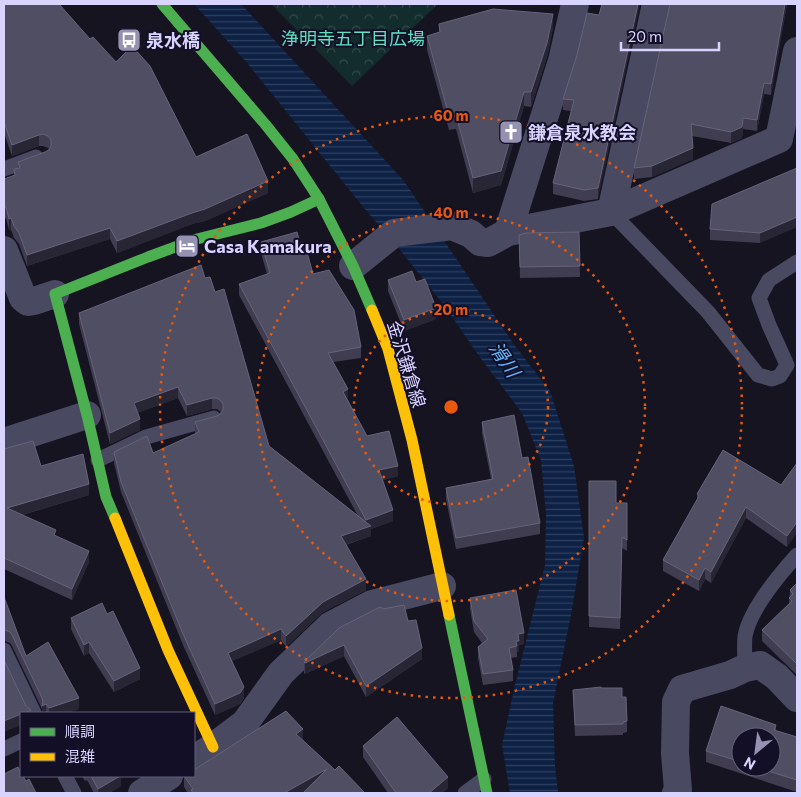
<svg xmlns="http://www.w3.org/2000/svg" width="801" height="797" viewBox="0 0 801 797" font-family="Commissioner,'Noto Sans JP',sans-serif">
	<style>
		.park { fill: url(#park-crowns) }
		.water { fill: url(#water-rules) }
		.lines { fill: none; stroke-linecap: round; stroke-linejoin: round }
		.lane { stroke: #4a4962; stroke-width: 15 }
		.street { stroke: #4a4962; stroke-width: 28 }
		.fast { stroke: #4caf50; stroke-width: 11 }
		.slow { stroke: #ffc107; stroke-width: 11 }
		.wall { fill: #403d50; fill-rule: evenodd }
		.shaded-wall { fill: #282635 }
		.building { fill: #504e63; stroke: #66637b }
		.ring { fill: none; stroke: #e8590c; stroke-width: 2.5; stroke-dasharray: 2.5 5 }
		.labels { text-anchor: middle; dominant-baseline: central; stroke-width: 4; stroke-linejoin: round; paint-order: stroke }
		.park-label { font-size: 18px; fill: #5fe0c0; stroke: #130f26 }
		.poi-label { font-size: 18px; font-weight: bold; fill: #d9d4ff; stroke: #130f26; text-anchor: start }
		.street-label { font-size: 18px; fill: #d9d4ff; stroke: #130f26 }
		.water-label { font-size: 19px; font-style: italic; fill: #62b6ff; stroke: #130f26 }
		.centre { fill: #e8590c; stroke: #130f26; stroke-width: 2.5 }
		.ring-label { font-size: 15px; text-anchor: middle; font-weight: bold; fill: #e8590c; stroke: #130f26; stroke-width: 4; stroke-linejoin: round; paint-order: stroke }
	</style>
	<defs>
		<pattern id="park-crowns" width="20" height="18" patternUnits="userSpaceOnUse" patternTransform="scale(1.25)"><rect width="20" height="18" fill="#132c2d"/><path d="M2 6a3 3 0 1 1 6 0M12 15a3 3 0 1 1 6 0" fill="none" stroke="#354a4c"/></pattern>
		<pattern id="water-rules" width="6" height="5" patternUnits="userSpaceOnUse" patternTransform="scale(1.25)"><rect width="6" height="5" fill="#0d2144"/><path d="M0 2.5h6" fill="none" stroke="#304060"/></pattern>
	</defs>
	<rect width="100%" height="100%" fill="#161421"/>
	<path class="park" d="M271 4H438L352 86Z"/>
	<path class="water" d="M194 4H241L404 181 515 346 550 391 574 466 584 538 571 615 553 703 555 766 558 793H510L502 745 515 685 545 565 546 514 541 460 522 413 479 356 444 305 396 245 364 208 248 64Z"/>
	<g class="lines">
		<g class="lane">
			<path d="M4 169 36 157"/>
			<path d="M611 212 708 312 758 375 772 379 780 376 787 365 769 325 759 298 769 280 797 262"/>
			<path d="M98 460 146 437 214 418"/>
			<path d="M4 650 34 713"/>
			<path d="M745 668C745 658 744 646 745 636 750 609 779 575 797 555"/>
			<path d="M4 749 21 741"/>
			<path d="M65 776 74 793"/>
			<path d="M465 793 484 779"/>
		</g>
		<g class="street">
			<path d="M611 212 656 4"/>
			<path d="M508 232 562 61 575 4"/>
			<path d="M4 250 23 298 28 302 34 301 55 294"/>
			<path d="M353 266 394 233 452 226 471 234 480 242 488 243 508 232 611 212 779 139 797 51"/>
			<path d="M4 442 87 415"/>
			<path d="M194 759 213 747 245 723 281 673 330 626 372 604 442 586"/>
			<path d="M142 793 169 776"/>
			<path d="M676 793 678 790 675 753 676 702 682 689 730 675 745 668 760 665 777 677 797 698"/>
		</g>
		<g class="fast">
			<path d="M162 4 265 124 293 159 319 199 353 266 372 310"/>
			<path d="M115 518 106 497 87 415 55 294 148 257 197 239 261 223 291 212 319 199"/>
			<path d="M449 615 487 793"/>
		</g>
		<g class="slow">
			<path d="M372 310 388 349 412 440 449 615"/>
			<path d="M115 518 168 650 213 747"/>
		</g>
	</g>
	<g class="wall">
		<path d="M4 4 196 157 268 193 205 221 192 224 117 253 110 239 27 266 19 244 14 238 11 230H9L6 218 4 219V179L14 176V169L18 168V162L45 152 49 149 48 148 43 146H39L12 156 4 133Z"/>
		<path d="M670 4H787L771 95 764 94 757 131 743 129 742 138 731 143 692 136 693 159 652 177 634 179V168Z"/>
		<path d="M599 15 598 199 584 201 553 194V183L571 111 563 110V99Z"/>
		<path d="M439 24 553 28 547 57 531 107 524 106 501 185 473 193 456 129 449 130 427 50V36L439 32Z"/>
		<path d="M797 168 760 243 710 240V229Z"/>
		<path d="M579 232 580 277 520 278 519 235Z"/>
		<path d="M261 242 301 246 313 274 361 347V358L333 362 348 400 367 436 398 476 383 480 393 521 371 529V536L346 545 366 590 323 612 286 647 281 640 232 661 244 698 240 704 215 715 183 645 121 492 114 463V452L153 453 195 434V422L217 416 220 414 221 412 217 409H212L187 416 178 398 137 413 140 430 110 444 79 324V313L205 278 269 446 358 516 239 295V284L267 274 261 253Z"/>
		<path d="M388 280 416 282 436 319 404 331 388 291Z"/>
		<path d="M482 422 522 458 540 523V534L456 549 446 499V488L491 479 482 433Z"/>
		<path d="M4 449 41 466 89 495 22 515 56 536 89 562 72 600 4 569Z"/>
		<path d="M797 463 787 547 746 518 711 583 705 579 699 591 663 571V560L697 500V494L781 485Z"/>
		<path d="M589 481 616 503H627V551L622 548 620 629 589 627Z"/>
		<path d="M797 583 796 674 762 641V630L789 604 790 590Z"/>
		<path d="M4 597 26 656 79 709 67 713H42V709L12 646 10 643 5 641H4Z"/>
		<path d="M470 598 524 644 519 645V652H517V657L510 658 513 670V681L483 685 478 658V647L482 643 474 632 470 609Z"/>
		<path d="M383 609 408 621 422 659 366 697 344 656 305 674 304 673V662Z"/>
		<path d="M107 614 140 679 114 692 89 653 84 656 71 629V618Z"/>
		<path d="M601 688 622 697 627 721V732L623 733V735L575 736 573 690Z"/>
		<path d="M721 706 776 725V731L797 737V792L706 762V751ZM741 737H771V767H741Z"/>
		<path d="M303 740 335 770 365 793H188L184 787V776Z"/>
		<path d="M363 746 448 788 442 793H388L363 757Z"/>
		<path d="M82 776H121V786L109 793H94L87 780 85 781Z"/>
	</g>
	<g class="shaded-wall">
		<path d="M638 4H640L598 199V188Z"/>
		<path d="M785 4H787L771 95V84Z"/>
		<path d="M553 14V28L547 57 531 107V92Z"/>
		<path d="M764 83V94L757 131V120Z"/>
		<path d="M524 92V106L501 185 473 193V178Z"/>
		<path d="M743 118V129L742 138 731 143V132Z"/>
		<path d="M39 135V146L12 156V145Z"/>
		<path d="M693 148V159L652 177V166Z"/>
		<path d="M268 181V193L205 221 192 224 117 253V241Z"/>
		<path d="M797 217V227L760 243V233Z"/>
		<path d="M11 218V230H9V219Z"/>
		<path d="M110 228V239L27 266V255Z"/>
		<path d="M436 308V319L404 331V320Z"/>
		<path d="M178 387V398L134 414V403Z"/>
		<path d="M348 389V400L343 392Z"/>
		<path d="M212 398V409L187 416V405Z"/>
		<path d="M140 419V430L110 444V433Z"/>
		<path d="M398 466V476L379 481V470Z"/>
		<path d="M89 484V495L7 519V508Z"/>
		<path d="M746 507V518L711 583V572Z"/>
		<path d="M393 510V521L371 529V536L341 546V536L366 527V520Z"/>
		<path d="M797 522V533L787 547V536Z"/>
		<path d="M89 551V562L72 600V589Z"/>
		<path d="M705 568V579L699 591V580Z"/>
		<path d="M366 579V590L323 612 286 647V636L323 602Z"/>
		<path d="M281 629V640L228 663V653Z"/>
		<path d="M524 633V644L519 645V652H517L516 641 518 634Z"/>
		<path d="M89 642V653L84 656V645Z"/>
		<path d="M344 645V656L305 674V663Z"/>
		<path d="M422 648V659L366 697V686Z"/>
		<path d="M797 659V670L796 674V663Z"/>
		<path d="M140 668V679L114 692V681Z"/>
		<path d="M244 687V698L240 704 215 715V704Z"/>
		<path d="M79 698V709L67 713H49V708Z"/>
		<path d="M46 704V713H42V706Z"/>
		<path d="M21 714V725L4 732V721Z"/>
		<path d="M303 729V740L296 745V734Z"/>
		<path d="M327 769 304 793H284Z"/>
		<path d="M121 776V786L109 793H98V789Z"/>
		<path d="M448 777V788L442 793H429Z"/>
	</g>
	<g class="building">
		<path d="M4 4H59L90 39 93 37 116 62 132 46 150 66 196 157 247 134 268 181 205 209 192 213 117 241 110 228 27 255 19 233 14 226 11 218 9 219 6 207H4V179L15 175 14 169 20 168 18 162 45 152 49 150 51 146V140L48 136 43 134 39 135 12 145 4 122Z"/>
		<path d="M602 4H638L598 188 584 190 553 183 574 100 563 99 577 55 587 13 599 15Z"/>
		<path d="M670 4H785L771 84 764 83 757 120 743 118 742 127 731 132 691 124 693 148 652 166 634 168Z"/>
		<path d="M493 9 553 14 547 43 531 92H524L501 171 473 178 456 115 449 116 427 36 440 32 439 24Z"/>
		<path d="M797 168V217L760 233 710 229 712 204Z"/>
		<path d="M297 232 301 246 305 245 313 274 329 270 354 310 361 347 328 353 348 389 343 392 367 436 389 431 398 466 379 470 393 510 366 520 239 284 270 273 261 242Z"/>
		<path d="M579 232 580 266 520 267 519 235 526 233Z"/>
		<path d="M201 265 205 278 210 277 215 292 224 289 269 446 371 526 341 536 366 579 323 602 286 636 281 629 228 653 244 687 240 693 215 704 183 634 121 482 114 452 147 436 153 453 199 432 195 422 217 416 220 414 223 410V404L221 401 217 398H212L187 405 178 387 134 403 140 419 110 433 79 313Z"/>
		<path d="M412 271 416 282 425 279 436 308 404 320 388 280Z"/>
		<path d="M514 415 522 458 528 457 540 523 456 538 446 488 493 479 482 422Z"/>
		<path d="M33 441 41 466 83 454 89 484 7 508 56 530 54 535 89 551 72 589 4 558V449Z"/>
		<path d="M723 450 781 485 797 463V522L787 536 746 507 711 572 705 568 699 580 663 560 699 496 697 494Z"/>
		<path d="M589 481H616V503H627V540L622 537 620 618 589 616Z"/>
		<path d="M797 583V659L796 663 762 630 792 601 789 598 793 594 790 590Z"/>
		<path d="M516 590 524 633 518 634 519 641H516L517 646 509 648 513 670 483 674 478 647 488 639 474 621 470 598Z"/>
		<path d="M4 597 26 656 48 642 79 698 49 708 46 704 42 706 43 702 42 698 12 635 10 632 5 630H4Z"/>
		<path d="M102 603 107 614 113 611 140 668 114 681 89 642 84 645 71 618Z"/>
		<path d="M404 605 408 621 416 620 422 648 366 686 344 645 305 663 304 662 339 628 378 608 381 607 383 609Z"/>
		<path d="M4 660 26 706 31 710 24 713H21V714L4 721Z"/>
		<path d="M601 687V688H622V697H626L627 721 623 722V724L575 725 573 690Z"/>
		<path d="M721 706 776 725 774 730 797 737V780L755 767H771V737H741V762L706 751Z"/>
		<path d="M286 711 303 729 296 734 335 770 339 766 365 793H303L327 769 284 793H193L191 790 193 789 184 776H194V770Z"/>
		<path d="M397 717 448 777 429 793H396L363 746Z"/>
		<path d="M18 767 21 773V776H23L26 781 29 779 36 793H4V774Z"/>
		<path d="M91 776H120L98 789Z"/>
	</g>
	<g class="ring">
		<circle cx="451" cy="407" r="97"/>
		<circle cx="451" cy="407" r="194"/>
		<circle cx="451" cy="407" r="291"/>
	</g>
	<defs>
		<g id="bus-square" transform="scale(1.25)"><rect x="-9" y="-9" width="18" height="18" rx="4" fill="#9591b1" stroke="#130f26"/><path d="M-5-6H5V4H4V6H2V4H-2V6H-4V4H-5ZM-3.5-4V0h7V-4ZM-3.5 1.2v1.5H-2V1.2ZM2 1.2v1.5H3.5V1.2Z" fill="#fff"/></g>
		<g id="church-square" transform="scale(1.25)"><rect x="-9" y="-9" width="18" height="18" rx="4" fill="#9591b1" stroke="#130f26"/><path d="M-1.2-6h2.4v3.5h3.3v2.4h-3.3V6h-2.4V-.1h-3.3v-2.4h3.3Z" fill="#fff"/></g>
		<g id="hotel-square" transform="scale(1.25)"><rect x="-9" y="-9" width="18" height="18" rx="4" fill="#9591b1" stroke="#130f26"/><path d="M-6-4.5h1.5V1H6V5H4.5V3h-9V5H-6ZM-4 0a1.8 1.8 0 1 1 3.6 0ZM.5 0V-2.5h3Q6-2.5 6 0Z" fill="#fff"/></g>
	</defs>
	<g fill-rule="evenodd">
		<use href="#bus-square" x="129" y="40"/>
		<use href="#church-square" x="511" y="132"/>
		<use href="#hotel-square" x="187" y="246"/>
	</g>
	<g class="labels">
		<g class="park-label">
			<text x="353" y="38">浄明寺五丁目広場</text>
		</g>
		<g class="poi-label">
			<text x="146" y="40">泉水橋</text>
			<text x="528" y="132">鎌倉泉水教会</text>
			<text x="204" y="246">Casa Kamakura</text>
		</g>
		<g class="street-label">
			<text transform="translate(407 364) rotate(73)">金沢鎌倉線</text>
		</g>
		<g class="water-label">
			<text transform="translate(505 359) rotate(56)">滑川</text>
		</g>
	</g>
	<circle cx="451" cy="407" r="8" class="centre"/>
	<g class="ring-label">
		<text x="451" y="121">60 m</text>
		<text x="451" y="218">40 m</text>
		<text x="451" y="315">20 m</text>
	</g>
	<rect width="801" height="797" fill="none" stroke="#d9d4ff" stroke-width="10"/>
	<rect x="20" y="712" width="175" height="65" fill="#130f26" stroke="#625e7d"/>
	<rect x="30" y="728" width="25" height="8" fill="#4caf50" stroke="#625e7d"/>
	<text x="65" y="737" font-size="15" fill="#d9d4ff">順調</text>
	<rect x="30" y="753" width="25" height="8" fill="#ffc107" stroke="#625e7d"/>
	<text x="65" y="762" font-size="15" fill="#d9d4ff">混雑</text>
	<g transform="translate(756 752) rotate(209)"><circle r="24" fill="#130f26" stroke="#625e7d"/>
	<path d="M0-4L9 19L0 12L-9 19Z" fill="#9591b1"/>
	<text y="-8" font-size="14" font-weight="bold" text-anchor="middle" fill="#d9d4ff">N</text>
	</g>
	<path d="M621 42v8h98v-8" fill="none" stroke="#d9d4ff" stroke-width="2.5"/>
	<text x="628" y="42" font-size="15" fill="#d9d4ff" stroke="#130f26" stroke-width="4" paint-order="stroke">20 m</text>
</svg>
